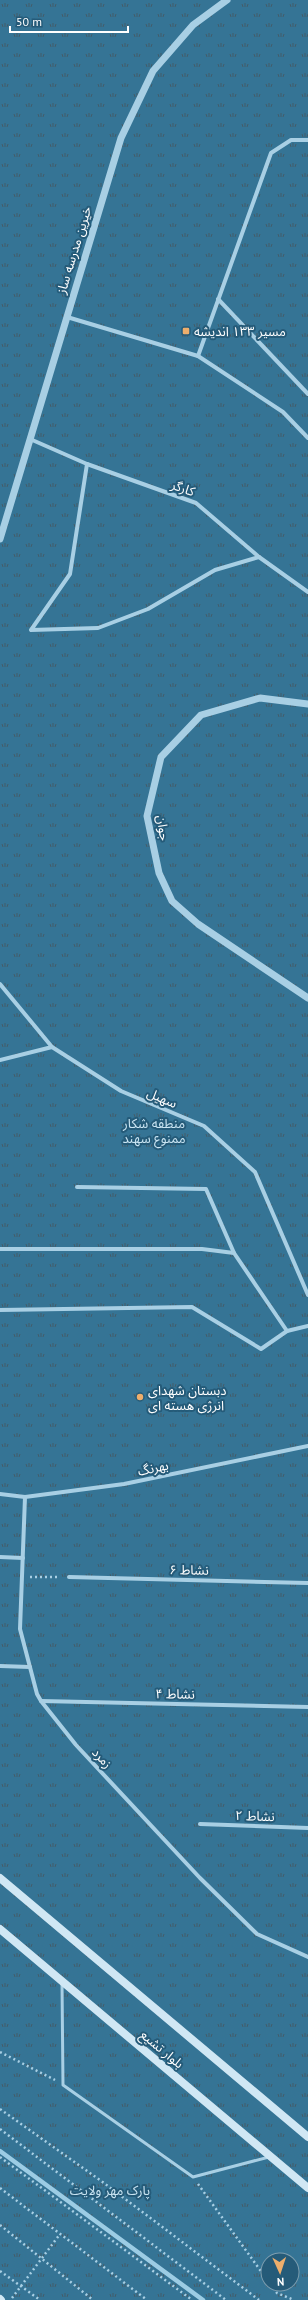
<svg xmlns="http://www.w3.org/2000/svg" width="308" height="2300" viewBox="0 0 308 2300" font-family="'PT Sans','Noto Sans Arabic',sans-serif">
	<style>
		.park { fill: url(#park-tufts); fill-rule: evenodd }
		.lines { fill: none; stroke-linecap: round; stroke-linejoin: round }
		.stream { stroke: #9ccce4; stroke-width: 4.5 }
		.path { stroke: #a8cfe4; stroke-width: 2.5; stroke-dasharray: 2 3; stroke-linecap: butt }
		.service { stroke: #a8cfe4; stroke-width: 3 }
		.minor { stroke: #a8cfe4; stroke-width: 4 }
		.tertiary { stroke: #a8cfe4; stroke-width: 7 }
		.secondary { stroke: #d0e7f4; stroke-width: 8 }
		.poi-dot { fill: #edae6c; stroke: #255b79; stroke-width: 1.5 }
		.labels { text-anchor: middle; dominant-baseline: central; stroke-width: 4; stroke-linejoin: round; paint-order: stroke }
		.street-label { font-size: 13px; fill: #fff; stroke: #255b79 }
		.poi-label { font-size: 13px; fill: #fff; stroke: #255b79; text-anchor: start }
		.park-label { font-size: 13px; fill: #cae5f3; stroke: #255b79 }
	</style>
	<defs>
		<pattern id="park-tufts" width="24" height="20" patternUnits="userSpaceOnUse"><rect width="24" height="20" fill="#357495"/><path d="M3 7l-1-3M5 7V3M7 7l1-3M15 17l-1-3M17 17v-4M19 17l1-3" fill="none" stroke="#435c69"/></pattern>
	</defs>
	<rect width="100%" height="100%" fill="#255b79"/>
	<path class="park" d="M0 0H308V2300H0ZM268 2260H292V2284H268Z"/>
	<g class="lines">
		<path class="stream" d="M0 2151 203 2300"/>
		<g class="path">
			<path d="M30 1577H59"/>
			<path d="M0 2052 55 2080"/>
			<path d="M0 2109 104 2183 259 2300"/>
			<path d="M0 2129 226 2300"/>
			<path d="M0 2157 192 2300"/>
			<path d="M198 2184 268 2281"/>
			<path d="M0 2188 147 2300"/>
			<path d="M0 2225 93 2300"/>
			<path d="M0 2271 40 2300"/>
			<path d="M270 2284 277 2293 294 2300"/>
			<path d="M12 2298 60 2234"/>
		</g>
		<path class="service" d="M62 1983 63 2085 193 2177 269 2157"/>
		<g class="minor">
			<path d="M218 299 308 394"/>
			<path d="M67 317 198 356 283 412 308 438"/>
			<path d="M198 356 271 153 291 140H308"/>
			<path d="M30 439 87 464 196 503 259 557 308 592"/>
			<path d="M87 464 70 574 31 630 98 628 148 609 215 570 259 557"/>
			<path d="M0 984 52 1047 121 1091 204 1126 255 1172 308 1295"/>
			<path d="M0 1060 52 1047"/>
			<path d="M77 1187 206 1189 234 1253"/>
			<path d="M0 1249H202L234 1253 287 1331"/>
			<path d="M0 1310 192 1307 261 1349 287 1331 308 1326"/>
			<path d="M0 1494 25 1497 124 1484 308 1446"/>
			<path d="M25 1497 20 1629 37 1694 41 1701 76 1745 200 1878 257 1934 308 1957"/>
			<path d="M0 1557 23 1558"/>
			<path d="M69 1577 308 1583"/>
			<path d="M0 1666 30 1667"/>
			<path d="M41 1701 308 1707"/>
			<path d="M200 1824 308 1828"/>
		</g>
		<g class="tertiary">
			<path d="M0 539 121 138 153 71 193 25 227 0"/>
			<path d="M308 704 260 698 201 715 161 757 147 816 159 873 172 901 198 924 308 998"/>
		</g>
		<g class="secondary">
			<path d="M0 1878 308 2137"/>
			<path d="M0 1929 308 2188"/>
			<path d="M0 2299 1 2300"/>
		</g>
	</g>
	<g class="poi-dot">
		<rect x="182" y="327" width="8" height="8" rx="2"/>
		<circle cx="140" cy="1397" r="4"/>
	</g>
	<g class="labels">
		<g class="street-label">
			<text transform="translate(74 250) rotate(-73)">خیرین مدرسه ساز</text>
			<text transform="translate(183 488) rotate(20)">کارگر</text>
			<text transform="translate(163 828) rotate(82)">جوان</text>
			<text transform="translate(162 1098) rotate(23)">سهیل</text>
			<text transform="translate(153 1468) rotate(-12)">بهرنگ</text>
			<text transform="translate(189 1570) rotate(1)">نشاط ۶</text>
			<text transform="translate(175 1694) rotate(1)">نشاط ۴</text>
			<text transform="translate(102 1758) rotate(47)">زمرد</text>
			<text transform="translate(255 1816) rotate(2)">نشاط ۲</text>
			<text transform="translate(162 2049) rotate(40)">بلوار تشیع</text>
		</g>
		<g class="poi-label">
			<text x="194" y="331">مسیر ۱۳۳ اندیشه</text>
			<text x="148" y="1390">دبستان شهدای<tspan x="148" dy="15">انرژی هسته ای</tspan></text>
		</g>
		<g class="park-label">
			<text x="154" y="1123">منطقه شکار<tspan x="154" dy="15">ممنوع سهند</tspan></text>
			<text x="110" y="2190">پارک مهر ولایت</text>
		</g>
	</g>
	<g transform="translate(280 2272) rotate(177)"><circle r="19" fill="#255b79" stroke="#7c9daf"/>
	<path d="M0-3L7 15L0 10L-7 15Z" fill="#edae6c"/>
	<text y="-6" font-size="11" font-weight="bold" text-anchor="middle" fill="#ffffff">N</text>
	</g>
	<path d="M10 26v6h118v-6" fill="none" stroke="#ffffff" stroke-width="2"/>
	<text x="16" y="26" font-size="12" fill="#ffffff" stroke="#255b79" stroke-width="3" paint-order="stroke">50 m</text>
</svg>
